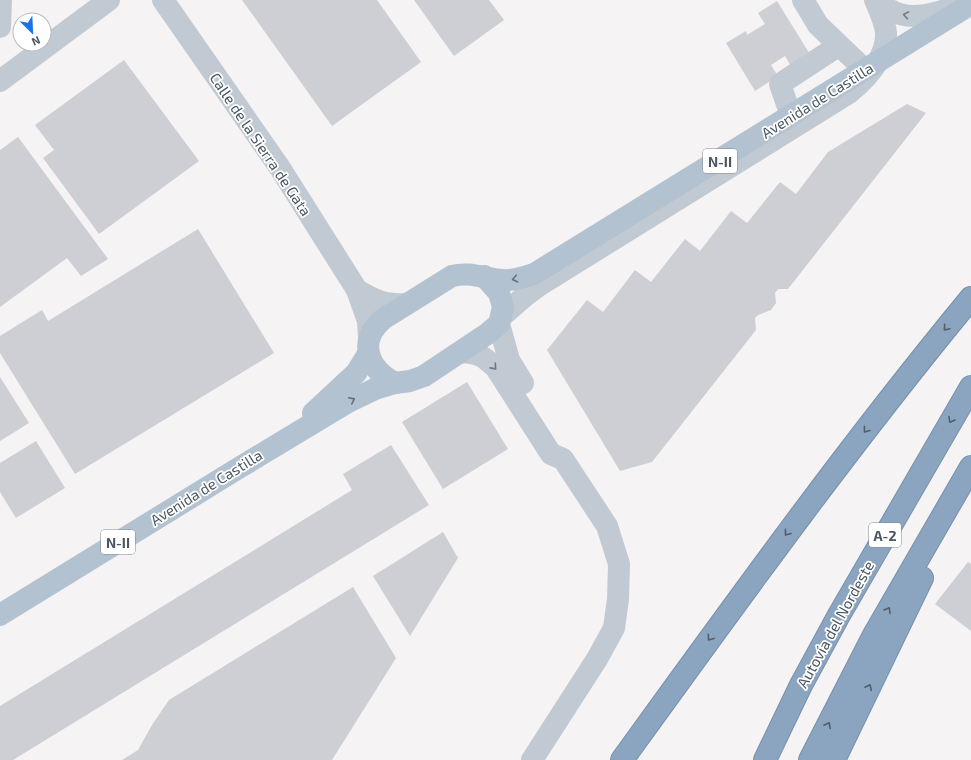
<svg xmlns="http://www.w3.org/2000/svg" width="971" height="760" viewBox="0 0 971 760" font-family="'Exo 2',sans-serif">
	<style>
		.building { fill: #cdcfd5 }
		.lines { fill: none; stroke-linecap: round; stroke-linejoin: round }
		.highway-casing { stroke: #7690ad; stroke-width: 24 }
		.minor { stroke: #c1cad2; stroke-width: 22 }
		.major { stroke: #b3c2d1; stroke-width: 22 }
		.highway { stroke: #8ba5c1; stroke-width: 22 }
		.oneway { stroke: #6e7983 }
		.oneway2 { stroke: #64717d }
		.oneway3 { stroke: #505e6b }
		.labels { text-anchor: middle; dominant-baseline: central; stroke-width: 3.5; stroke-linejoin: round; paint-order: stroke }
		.shield { fill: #fff; stroke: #808990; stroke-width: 1 }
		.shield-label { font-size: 14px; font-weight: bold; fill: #4a5661 }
		.street-label { font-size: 15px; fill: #4a5661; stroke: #fff }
	</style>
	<rect width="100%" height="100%" fill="#f5f3f3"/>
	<g class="building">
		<path d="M242 0H377L421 62 332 126Z"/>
		<path d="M414 0H489L504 20 454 56Z"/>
		<path d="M777 1 811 56 792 68 785 56 771 65 778 76 755 91 726 43 746 31 747 35 765 24 758 13Z"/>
		<path d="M124 60 199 161 99 234 43 158 54 150 35 125Z"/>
		<path d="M907 104 926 113 788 289H778L775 293 776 303 771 310 758 315 755 318 756 330 652 462 620 471 547 350 587 300 603 312 635 270 651 282 685 239 700 251 731 211 747 223 780 182 796 194 828 152Z"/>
		<path d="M18 137 108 259 81 276 67 258 0 307V150Z"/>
		<path d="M198 229 274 353 75 474 0 353V336L42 310 48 321Z"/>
		<path d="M0 377 29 423 0 441Z"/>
		<path d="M467 382 508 449 443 489 402 422Z"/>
		<path d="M36 441 65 488 16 518 0 492V463Z"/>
		<path d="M391 445 429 505 13 760H0V706L352 490 343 474Z"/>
		<path d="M443 532 458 558 410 636 373 576Z"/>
		<path d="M968 562 971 564V631L935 604Z"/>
		<path d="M353 587 396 658 332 760H122L138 750 152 725 169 700Z"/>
	</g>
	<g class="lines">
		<g class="highway-casing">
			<g id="highway">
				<path d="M622 760C735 604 848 447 971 298"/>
				<path d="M765 760 801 685 839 615 971 387"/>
				<path d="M810 760 874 635 971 467"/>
				<path d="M834 760 922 578"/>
			</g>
		</g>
		<g class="minor">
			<path d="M163 0 280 168 357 290 368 321 369 338"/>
			<path d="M803 0 818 25 865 70"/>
			<path d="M876 0C881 4 886 9 892 11 915 23 943 10 966 4"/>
			<path d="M0 27 1 0"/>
			<path d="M0 81 109 0"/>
			<path d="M791 116 780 84 838 46"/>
			<path d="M357 290C375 301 385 305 406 304"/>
			<path d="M501 317 525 296 540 285 849 93C866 79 887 58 886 33 885 21 879 10 875 0"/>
			<path d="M499 324 509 360 523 383"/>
			<path d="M461 352C479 353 483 356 496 368L551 454 563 459 607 526 619 564 618 599 614 628 597 659 532 760"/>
		</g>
		<g class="major">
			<path d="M395 383C368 369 357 341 383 319L452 276C471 271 484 279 503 280 513 281 525 277 534 274L971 4"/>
			<path d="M313 413 356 373 368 354"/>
			<path d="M0 615 237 469 348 402 375 389 395 383 410 381 424 376 487 334 499 324 503 307 499 293 484 276"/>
		</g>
		<use href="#highway" class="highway"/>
	</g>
	<defs><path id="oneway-chevron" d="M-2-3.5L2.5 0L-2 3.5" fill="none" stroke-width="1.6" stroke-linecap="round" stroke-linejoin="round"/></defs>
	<g class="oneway">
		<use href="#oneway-chevron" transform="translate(906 15) rotate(-170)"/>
		<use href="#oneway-chevron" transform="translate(494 367) rotate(48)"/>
	</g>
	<g class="oneway2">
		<use href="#oneway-chevron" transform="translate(515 279) rotate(168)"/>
		<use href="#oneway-chevron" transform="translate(352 400) rotate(-27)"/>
	</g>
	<g class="oneway3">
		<use href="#oneway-chevron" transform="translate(946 328) rotate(130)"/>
		<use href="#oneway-chevron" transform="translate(951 420) rotate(120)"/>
		<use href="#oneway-chevron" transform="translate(866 430) rotate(127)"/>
		<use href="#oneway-chevron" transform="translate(787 533) rotate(127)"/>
		<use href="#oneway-chevron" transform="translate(888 610) rotate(-60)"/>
		<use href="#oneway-chevron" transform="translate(710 638) rotate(126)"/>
		<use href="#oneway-chevron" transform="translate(869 687) rotate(-64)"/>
		<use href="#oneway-chevron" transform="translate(828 725) rotate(-63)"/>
	</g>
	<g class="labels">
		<g class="shield">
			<rect x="703" y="149" width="34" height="24" rx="3"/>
			<rect x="869" y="523" width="32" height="24" rx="3"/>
			<rect x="101" y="530" width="34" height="24" rx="3"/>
		</g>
		<g class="shield-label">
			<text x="720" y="161">N-II</text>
			<text x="885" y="535">A-2</text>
			<text x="118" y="542">N-II</text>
		</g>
		<g class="street-label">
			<text transform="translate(817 100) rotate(-32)">Avenida de Castilla</text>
			<text transform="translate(261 144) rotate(56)">Calle de la Sierra de Gata</text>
			<text transform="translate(206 487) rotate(-32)">Avenida de Castilla</text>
			<text transform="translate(835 624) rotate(-61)">Autovía del Nordeste</text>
		</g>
	</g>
	<g transform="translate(32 32) rotate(156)"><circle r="19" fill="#ffffff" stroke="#b7bbc0"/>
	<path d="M0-3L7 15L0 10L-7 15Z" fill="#1a73e8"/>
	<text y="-6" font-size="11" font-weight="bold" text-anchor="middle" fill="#4a5661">N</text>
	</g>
</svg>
